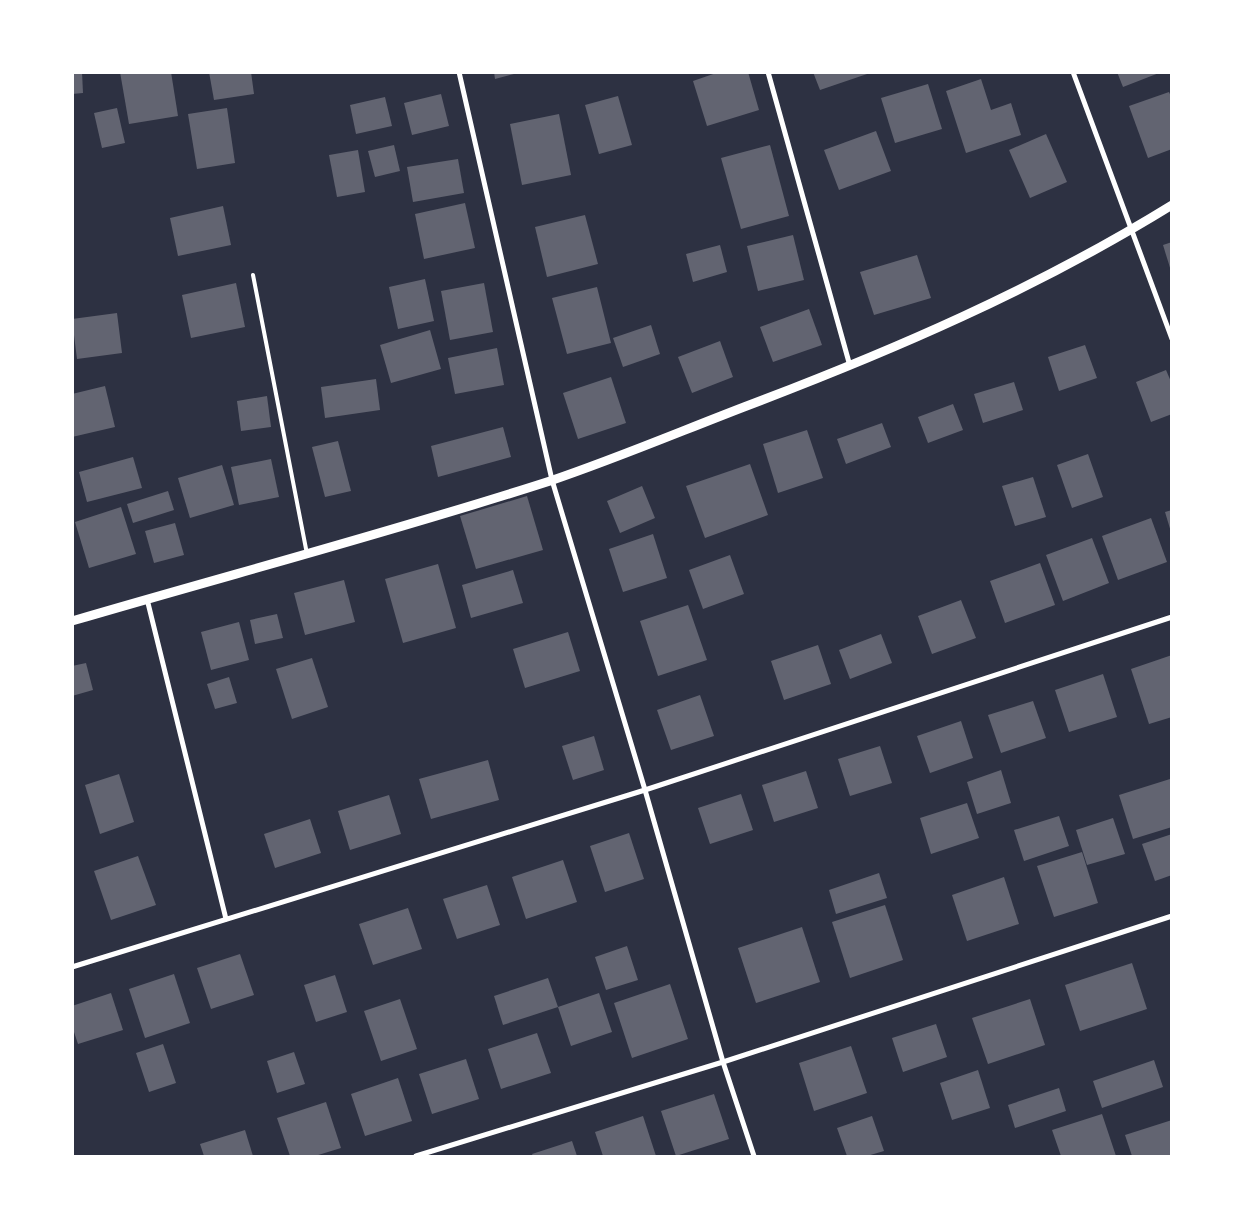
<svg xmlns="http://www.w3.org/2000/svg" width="1244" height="1229" viewBox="0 0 1244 1229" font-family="Manrope,sans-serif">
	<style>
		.building { fill: #626471 }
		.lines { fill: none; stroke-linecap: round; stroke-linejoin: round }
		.service { stroke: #fff; stroke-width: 4 }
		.minor { stroke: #fff; stroke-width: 5 }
		.tertiary { stroke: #fff; stroke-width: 9 }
	</style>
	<rect width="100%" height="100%" fill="#2d3142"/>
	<g class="building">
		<path d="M72 72H82L83 93 72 94Z"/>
		<path d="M120 72H171L178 116 129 124Z"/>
		<path d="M209 72H251L254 94 214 100Z"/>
		<path d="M494 72H518V73L495 79Z"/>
		<path d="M719 72H748L759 110 707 126 693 81Z"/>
		<path d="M813 72H870V73L820 90Z"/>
		<path d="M1117 72H1159V73L1123 87Z"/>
		<path d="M981 79 991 110 1011 103 1021 135 966 153 946 91Z"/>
		<path d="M928 84 942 129 895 143 881 98Z"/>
		<path d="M1169 92 1172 99V149L1148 158 1129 106Z"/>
		<path d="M441 94 449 126 412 135 404 103Z"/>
		<path d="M618 96 632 145 599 154 585 105Z"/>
		<path d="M385 97 392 126 356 134 350 105Z"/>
		<path d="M117 108 125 143 102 148 94 113Z"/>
		<path d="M227 108 235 163 197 169 188 114Z"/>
		<path d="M559 114 571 175 522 185 510 124Z"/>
		<path d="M876 131 891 171 839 190 824 150Z"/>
		<path d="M1046 134 1067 182 1030 198 1009 150Z"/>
		<path d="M394 145 400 171 375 177 368 151Z"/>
		<path d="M770 145 789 216 741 229 721 158Z"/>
		<path d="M358 150 365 192 337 197 329 155Z"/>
		<path d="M458 159 464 193 413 202 407 167Z"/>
		<path d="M465 203 475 248 424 259 415 214Z"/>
		<path d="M223 206 231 245 178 256 170 218Z"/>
		<path d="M585 215 598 264 547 277 535 227Z"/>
		<path d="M793 235 804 280 758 291 747 246Z"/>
		<path d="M1172 242V271H1171L1163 245Z"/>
		<path d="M720 245 727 272 693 282 686 254Z"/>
		<path d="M917 255 931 298 874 315 860 272Z"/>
		<path d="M425 279 434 321 398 329 389 287Z"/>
		<path d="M236 283 245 327 191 338 182 295Z"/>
		<path d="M484 283 493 332 450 340 441 291Z"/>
		<path d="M597 287 611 343 567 354 552 298Z"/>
		<path d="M809 309 822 345 773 362 760 327Z"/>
		<path d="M117 313 122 353 77 359 72 319Z"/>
		<path d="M651 325 660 354 623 367 613 338Z"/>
		<path d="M430 330 441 369 391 383 380 345Z"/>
		<path d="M720 341 733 377 692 393 678 357Z"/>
		<path d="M1085 345 1097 378 1059 391 1048 357Z"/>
		<path d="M497 348 504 385 455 394 448 358Z"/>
		<path d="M1166 370 1172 384V414L1151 422 1136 382Z"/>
		<path d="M611 377 626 423 578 439 563 393Z"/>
		<path d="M376 379 380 410 325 418 321 387Z"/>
		<path d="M1014 382 1023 410 983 423 974 394Z"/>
		<path d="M105 386 115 427 72 437V394Z"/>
		<path d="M267 396 271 427 241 431 237 401Z"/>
		<path d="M953 404 963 430 928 443 918 417Z"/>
		<path d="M882 423 891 447 846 464 837 439Z"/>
		<path d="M503 427 511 457 438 477 431 446Z"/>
		<path d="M807 430 823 478 778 493 763 444Z"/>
		<path d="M338 441 351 491 325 497 312 447Z"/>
		<path d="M1088 454 1103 497 1072 508 1057 465Z"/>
		<path d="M133 457 142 488 87 502 79 472Z"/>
		<path d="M271 459 279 497 239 505 231 467Z"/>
		<path d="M750 464 768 515 705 538 686 486Z"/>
		<path d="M222 465 234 505 190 518 178 478Z"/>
		<path d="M1033 477 1046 517 1015 526 1002 486Z"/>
		<path d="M642 486 655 518 620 533 607 501Z"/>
		<path d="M168 491 174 510 133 523 127 504Z"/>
		<path d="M527 496 543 550 476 569 460 516Z"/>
		<path d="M121 507 136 554 89 568 75 522Z"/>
		<path d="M1172 510V532H1171L1165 512Z"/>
		<path d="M1151 518 1167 562 1118 580 1102 536Z"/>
		<path d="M175 523 184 555 154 563 145 531Z"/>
		<path d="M653 534 667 578 623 592 609 549Z"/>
		<path d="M1092 538 1109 583 1063 601 1046 555Z"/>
		<path d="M730 555 744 594 703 609 689 570Z"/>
		<path d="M1040 563 1055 605 1005 623 990 581Z"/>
		<path d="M438 564 456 628 403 643 385 579Z"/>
		<path d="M513 570 523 603 471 618 462 585Z"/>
		<path d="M344 580 355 622 305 635 294 593Z"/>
		<path d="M961 600 976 638 932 654 918 616Z"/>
		<path d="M688 605 707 660 658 676 640 621Z"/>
		<path d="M277 614 283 638 255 644 250 620Z"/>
		<path d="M239 622 249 660 211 670 201 632Z"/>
		<path d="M568 632 580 671 525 688 513 649Z"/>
		<path d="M881 634 892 663 850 679 839 650Z"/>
		<path d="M818 645 831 684 784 700 771 661Z"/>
		<path d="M1172 655V717L1149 724 1131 669Z"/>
		<path d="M312 658 328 707 292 719 276 669Z"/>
		<path d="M86 663 93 690 72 696V666Z"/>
		<path d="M1103 674 1117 717 1069 732 1055 690Z"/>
		<path d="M229 677 237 703 215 709 207 684Z"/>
		<path d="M700 695 714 736 671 750 657 710Z"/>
		<path d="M1033 701 1046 738 1001 753 988 715Z"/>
		<path d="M961 721 973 758 930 773 917 736Z"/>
		<path d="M594 736 604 770 573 780 562 746Z"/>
		<path d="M880 746 892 783 850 796 838 759Z"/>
		<path d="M488 760 499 800 431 819 419 779Z"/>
		<path d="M1001 770 1011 803 977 814 967 782Z"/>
		<path d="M806 771 818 808 774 822 762 785Z"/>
		<path d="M119 774 134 822 100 834 85 785Z"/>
		<path d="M1170 779 1172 827 1133 839 1119 795Z"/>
		<path d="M741 794 753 830 710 844 698 808Z"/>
		<path d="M389 795 401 834 350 850 338 811Z"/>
		<path d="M967 803 979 838 931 854 920 818Z"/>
		<path d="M1059 816 1069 846 1024 861 1014 830Z"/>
		<path d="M1113 818 1125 854 1087 865 1076 830Z"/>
		<path d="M310 819 321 853 275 868 264 834Z"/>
		<path d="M629 833 644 879 605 892 590 846Z"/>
		<path d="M1172 834V875L1155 881 1142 844Z"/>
		<path d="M1082 852 1098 903 1054 917 1037 866Z"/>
		<path d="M138 856 156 905 111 920 94 871Z"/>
		<path d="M563 860 577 902 526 919 512 877Z"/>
		<path d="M879 873 887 898 836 914 829 890Z"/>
		<path d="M1004 877 1019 924 967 941 952 895Z"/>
		<path d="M487 885 500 925 457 939 443 899Z"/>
		<path d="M885 905 903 960 850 978 832 922Z"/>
		<path d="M408 908 422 949 373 965 359 924Z"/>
		<path d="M802 927 820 982 756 1003 738 948Z"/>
		<path d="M627 946 638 980 606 990 595 957Z"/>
		<path d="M240 954 254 995 211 1009 197 968Z"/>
		<path d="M1132 963 1147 1009 1080 1031 1065 985Z"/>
		<path d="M174 974 190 1023 145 1038 129 989Z"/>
		<path d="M335 975 347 1012 316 1022 304 985Z"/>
		<path d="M548 978 558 1007 503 1025 494 996Z"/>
		<path d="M670 984 688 1039 632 1058 614 1003Z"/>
		<path d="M111 993 123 1030 78 1044 72 1026V1006Z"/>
		<path d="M599 993 612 1032 571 1046 558 1007Z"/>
		<path d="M400 999 417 1049 381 1061 364 1011Z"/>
		<path d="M1030 999 1045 1045 988 1064 972 1018Z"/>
		<path d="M936 1024 947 1057 903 1072 892 1038Z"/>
		<path d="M537 1033 551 1073 501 1089 488 1049Z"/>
		<path d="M163 1044 176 1083 149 1092 136 1053Z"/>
		<path d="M851 1046 867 1093 814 1111 799 1063Z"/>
		<path d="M294 1052 305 1084 277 1093 267 1061Z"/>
		<path d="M466 1059 479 1099 432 1114 419 1074Z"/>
		<path d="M1154 1060 1163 1087 1102 1108 1093 1081Z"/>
		<path d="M978 1070 990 1108 952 1120 940 1083Z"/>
		<path d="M398 1078 412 1121 365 1136 351 1094Z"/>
		<path d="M1059 1088 1066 1111 1015 1128 1008 1105Z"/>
		<path d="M714 1094 729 1139 676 1156 661 1111Z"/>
		<path d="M326 1102 341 1148 315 1156H290L277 1118Z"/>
		<path d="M1102 1114 1116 1156H1061L1052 1130Z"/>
		<path d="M643 1116 656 1156H603L595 1132Z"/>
		<path d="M872 1116 884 1151 867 1156H847L837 1128Z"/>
		<path d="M1172 1120V1156H1132L1125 1135Z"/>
		<path d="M245 1130 253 1156H204L200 1144Z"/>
		<path d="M572 1141 577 1156H533L532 1154Z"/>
	</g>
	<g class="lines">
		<path class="service" d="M253 275 307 554"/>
		<g class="minor">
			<path d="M459 72 552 480 645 790 723 1062 754 1156"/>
			<path d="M768 72 850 366"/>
			<path d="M1073 72 1172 339"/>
			<path d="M147 599 226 919"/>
			<path d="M72 967 645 790 1172 617"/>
			<path d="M416 1156 723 1062 1172 916"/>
		</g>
		<path class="tertiary" d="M72 621C232 574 392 532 550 481 615 459 679 432 744 407 892 351 1036 289 1172 205"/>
	</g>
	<rect width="1244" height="1229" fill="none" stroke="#ffffff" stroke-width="148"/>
</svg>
